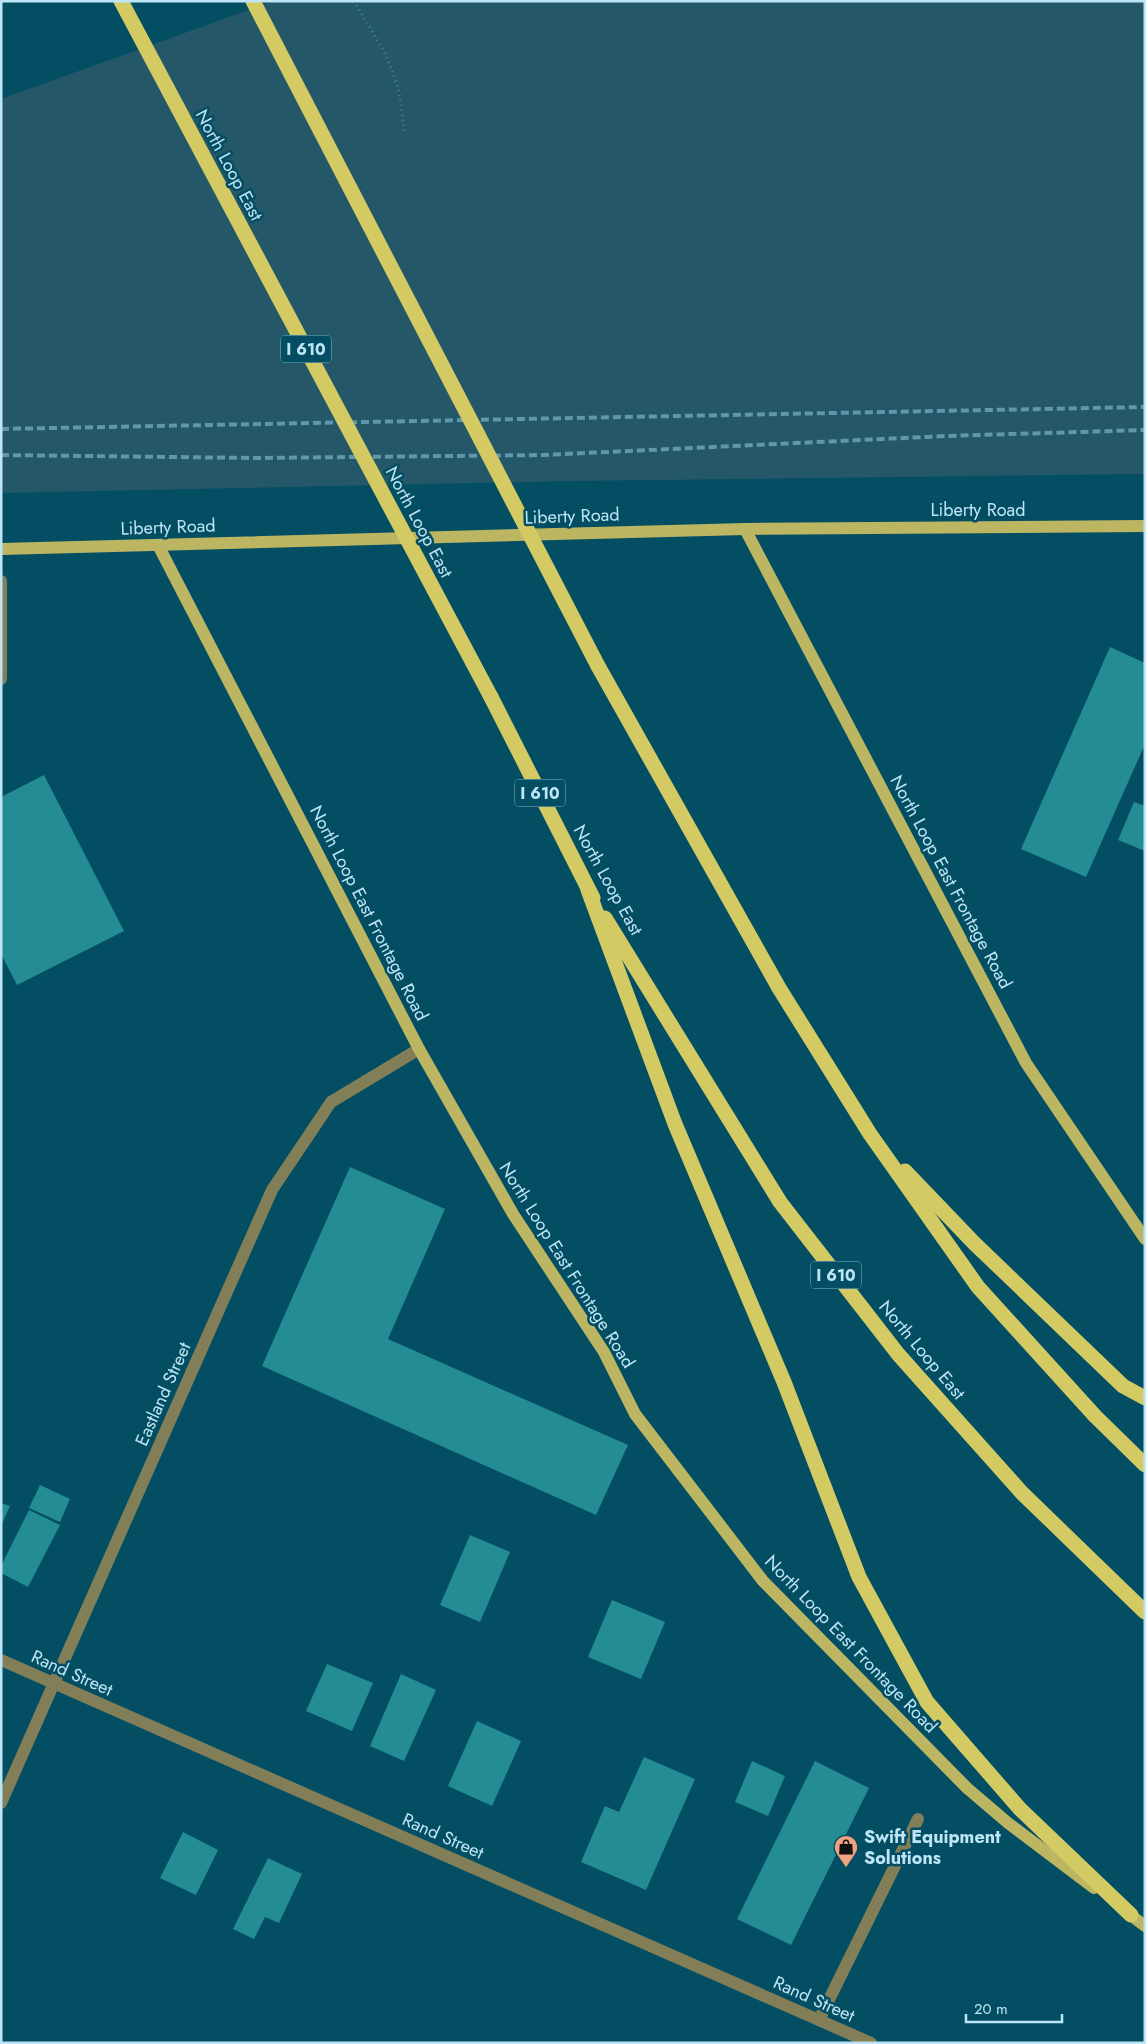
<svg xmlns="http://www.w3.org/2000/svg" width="1146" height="2044" viewBox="0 0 1146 2044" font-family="Jost,sans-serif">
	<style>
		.built { fill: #245768 }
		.building { fill: #238c95 }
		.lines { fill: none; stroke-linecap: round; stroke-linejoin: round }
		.path { stroke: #458396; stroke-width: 3; stroke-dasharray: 1 4; stroke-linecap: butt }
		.minor { stroke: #827f58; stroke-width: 12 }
		.major { stroke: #bcb562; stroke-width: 12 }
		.highway { stroke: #d3ca64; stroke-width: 15 }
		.rail { stroke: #5e98aa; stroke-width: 4; stroke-dasharray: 8 4; stroke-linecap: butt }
		.highway-bridge { stroke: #d3ca64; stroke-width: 15 }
		.labels { text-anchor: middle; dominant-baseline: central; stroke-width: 5; stroke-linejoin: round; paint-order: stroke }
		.shield { fill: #034e63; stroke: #86b8c9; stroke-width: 1 }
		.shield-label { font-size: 16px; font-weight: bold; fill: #bee5f5 }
		.street-label { font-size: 18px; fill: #bee5f5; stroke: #034e63 }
		.poi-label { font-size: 18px; font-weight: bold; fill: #bee5f5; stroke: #034e63; text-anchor: start }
	</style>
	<rect width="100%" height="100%" fill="#034e63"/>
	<path class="built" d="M273 1H1145V474L574 481 1 493V99Z"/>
	<g class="building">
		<path d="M1110 647 1145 663V744L1086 877 1021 849Z"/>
		<path d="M44 775 124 931 17 985 1 954V797Z"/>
		<path d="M1134 802 1145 806V851L1118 840Z"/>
		<path d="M350 1167 445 1209 388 1339 628 1445 596 1515 262 1366Z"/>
		<path d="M40 1485 70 1499 60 1522 29 1508Z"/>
		<path d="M1 1503 10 1506 1 1526Z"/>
		<path d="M29 1510 60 1525 28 1587 1 1573V1566Z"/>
		<path d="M470 1535 510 1552 480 1622 440 1605Z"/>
		<path d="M612 1600 665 1622 641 1679 588 1657Z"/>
		<path d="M327 1664 373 1683 352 1731 306 1711Z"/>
		<path d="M401 1674 436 1690 404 1761 370 1746Z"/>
		<path d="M477 1721 521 1741 492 1806 448 1786Z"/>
		<path d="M644 1757 695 1779 646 1890 581 1862 605 1806 619 1812Z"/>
		<path d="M752 1761 785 1776 768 1816 735 1802Z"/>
		<path d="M815 1761 869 1788 791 1945 737 1919Z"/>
		<path d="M183 1832 218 1850 196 1895 160 1878Z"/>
		<path d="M268 1858 302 1874 279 1923 265 1917 254 1939 233 1929Z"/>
	</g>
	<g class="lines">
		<path class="path" d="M354 1 385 53 398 87 405 132"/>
		<g class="minor">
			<path d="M1 581V679"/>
			<path d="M1 1660 871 2043"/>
			<path d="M1 1803 272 1190 331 1102 419 1049"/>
			<path d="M819 2020 918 1819"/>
		</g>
		<g class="major">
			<path d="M745 529 1026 1063 1145 1239"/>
			<path d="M158 545 419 1049 513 1214 604 1352 635 1414 763 1581 967 1788 1008 1823 1094 1888"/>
			<path d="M1 549 745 529 1145 526"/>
			<path d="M1124 1910 1145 1926"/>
		</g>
		<g class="highway">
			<path d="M598 666 779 988 870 1134 978 1287 1095 1416 1145 1465"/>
			<path d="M491 697 593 898"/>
			<path d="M588 890 675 1124 784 1382 859 1577 927 1702 1020 1809 1131 1915"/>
			<path d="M605 918 780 1202 898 1354 1022 1493 1145 1612"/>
			<path d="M905 1171 974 1243 1123 1386 1145 1398"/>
		</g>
		<g class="rail">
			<path d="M1 429 1145 407"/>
			<path d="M1 455 257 458 543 455 946 436 1145 430"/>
		</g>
		<g class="highway-bridge">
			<path d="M121 1 491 697"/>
			<path d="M253 1 598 666"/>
		</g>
	</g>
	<defs>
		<g id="shop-pin" transform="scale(1.25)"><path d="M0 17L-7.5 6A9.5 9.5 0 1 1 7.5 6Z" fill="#f2a17e" stroke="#034e63"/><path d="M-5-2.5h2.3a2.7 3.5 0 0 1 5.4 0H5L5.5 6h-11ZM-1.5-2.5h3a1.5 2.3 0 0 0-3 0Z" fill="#111"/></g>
	</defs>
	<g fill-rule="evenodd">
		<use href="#shop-pin" x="846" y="1847"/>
	</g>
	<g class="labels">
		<g class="shield">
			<rect x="281" y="335.5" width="50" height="27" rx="4"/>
			<rect x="515" y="779.5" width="50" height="27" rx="4"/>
			<rect x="811" y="1261.5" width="50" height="27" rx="4"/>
		</g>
		<g class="shield-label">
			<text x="306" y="349">I 610</text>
			<text x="540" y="793">I 610</text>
			<text x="836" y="1275">I 610</text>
		</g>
		<g class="street-label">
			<text transform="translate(229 165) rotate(62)">North Loop East</text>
			<text x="978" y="510">Liberty Road</text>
			<text transform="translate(572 516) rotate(-2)">Liberty Road</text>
			<text transform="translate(419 522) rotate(62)">North Loop East</text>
			<text transform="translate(168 527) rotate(-2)">Liberty Road</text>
			<text transform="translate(608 880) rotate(61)">North Loop East</text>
			<text transform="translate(951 882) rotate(62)">North Loop East Frontage Road</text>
			<text transform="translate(369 913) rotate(63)">North Loop East Frontage Road</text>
			<text transform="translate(567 1265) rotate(58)">North Loop East Frontage Road</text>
			<text transform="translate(922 1350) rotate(50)">North Loop East</text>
			<text transform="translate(163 1394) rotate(-66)">Eastland Street</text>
			<text transform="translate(851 1644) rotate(46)">North Loop East Frontage Road</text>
			<text transform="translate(72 1673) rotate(24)">Rand Street</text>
			<text transform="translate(443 1836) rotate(24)">Rand Street</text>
			<text transform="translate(814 1999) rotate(24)">Rand Street</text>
		</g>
		<g class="poi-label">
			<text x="864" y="1837">Swift Equipment<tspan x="864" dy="21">Solutions</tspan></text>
		</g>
	</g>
	<rect width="1146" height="2044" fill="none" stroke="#bee5f5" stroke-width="5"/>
	<path d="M966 2014v8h96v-8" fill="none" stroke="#bee5f5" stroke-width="2.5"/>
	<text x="974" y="2014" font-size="15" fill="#bee5f5" stroke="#034e63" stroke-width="4" paint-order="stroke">20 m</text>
</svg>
